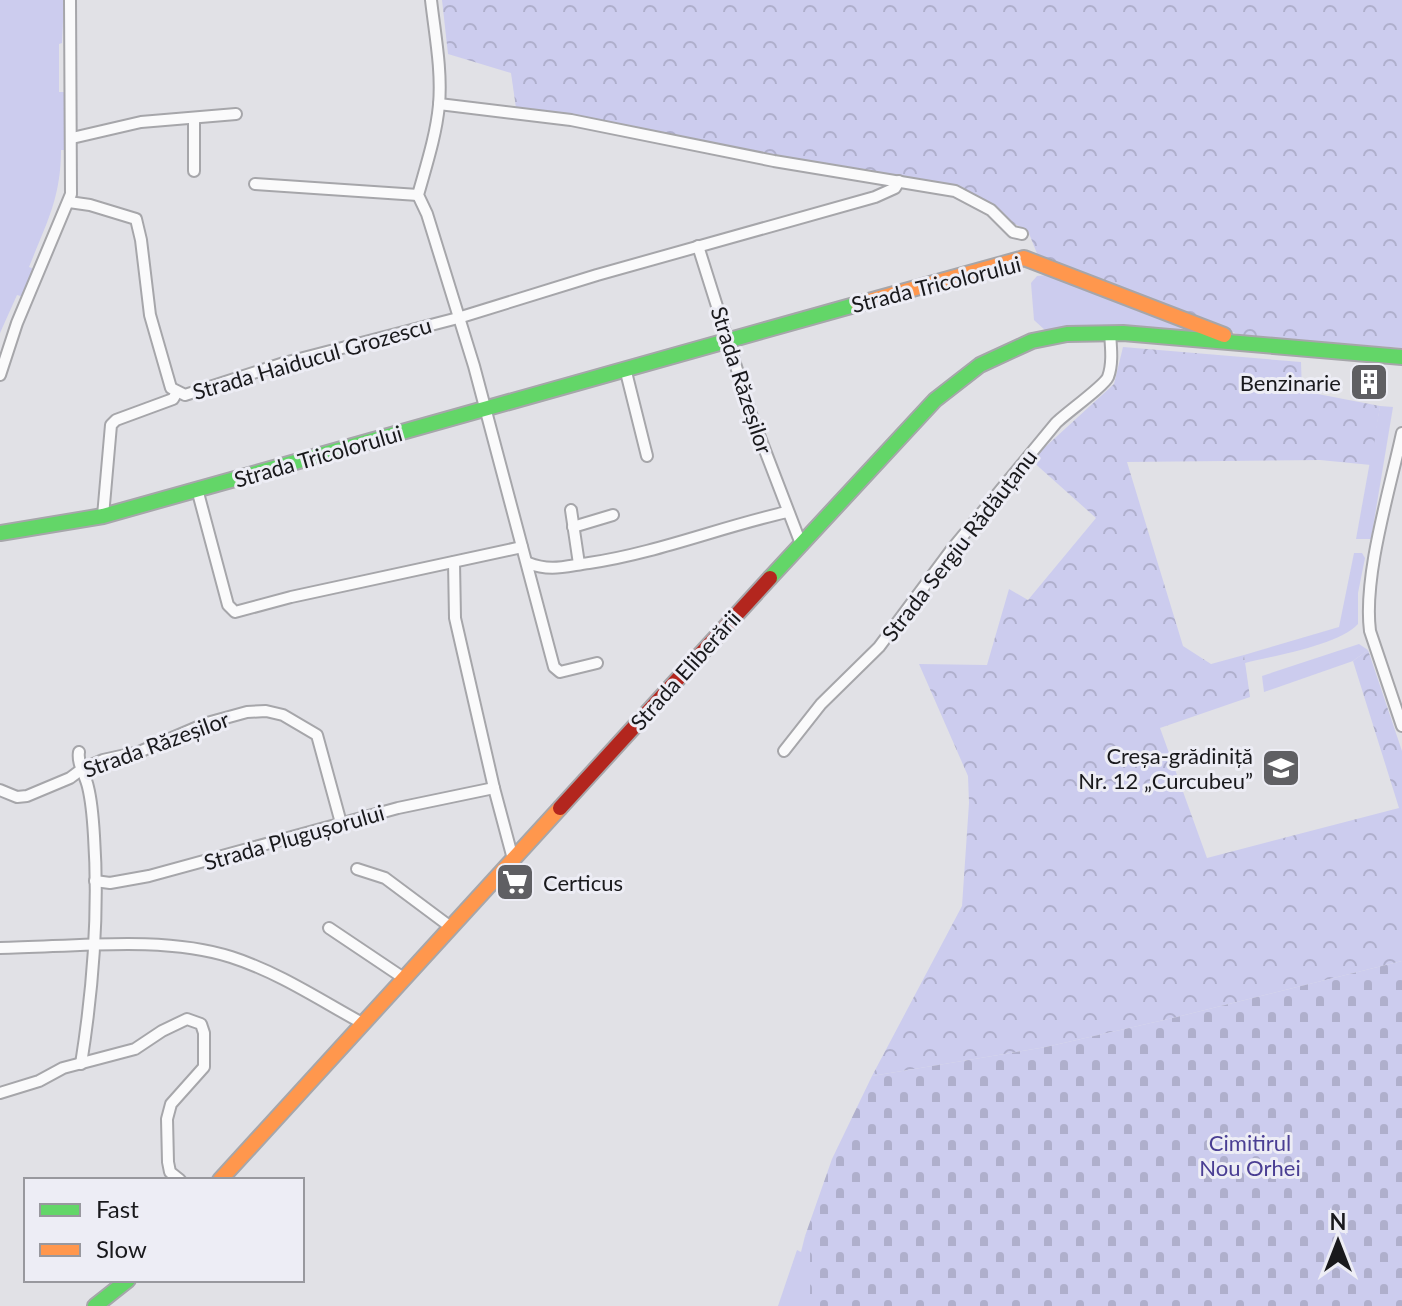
<svg xmlns="http://www.w3.org/2000/svg" width="1402" height="1306" viewBox="0 0 1402 1306" font-family="Lato,sans-serif">
	<style>
		.green { fill: #cce }
		.forest { fill: url(#forest-crowns) }
		.cemetery { fill: url(#cemetery-stones) }
		.lines { fill: none; stroke-linecap: round; stroke-linejoin: round }
		.street-casing { stroke: #a6a6aa; stroke-width: 14 }
		.fast-casing { stroke: #a6a6aa; stroke-width: 18 }
		.slow-casing { stroke: #a6a6aa; stroke-width: 18 }
		.jam-casing { stroke: #a6a6aa; stroke-width: 18 }
		.street { stroke: #fafafb; stroke-width: 10 }
		.fast { stroke: #63d668; stroke-width: 14 }
		.slow { stroke: #ff974d; stroke-width: 14 }
		.jam { stroke: #b3261e; stroke-width: 14 }
		.labels { text-anchor: middle; dominant-baseline: central; stroke-width: 6; stroke-linejoin: round; paint-order: stroke }
		.street-label { font-size: 22px; fill: #19191c; stroke: #ededf5 }
		.poi-label { font-size: 22px; fill: #19191c; stroke: #ededf5; text-anchor: end }
		.park-label { font-size: 22px; fill: #4a3e93; stroke: #ededf5 }
	</style>
	<defs>
		<pattern id="forest-crowns" width="20" height="18" patternUnits="userSpaceOnUse" patternTransform="scale(2)"><rect width="20" height="18" fill="#cce"/><path d="M2 6a3 3 0 1 1 6 0M12 15a3 3 0 1 1 6 0" fill="none" stroke="#afafcc"/></pattern>
		<pattern id="cemetery-stones" width="16" height="16" patternUnits="userSpaceOnUse" patternTransform="scale(2)"><rect width="16" height="16" fill="#cce"/><path d="M2 7V4a2 2 0 0 1 4 0v3zM10 15v-3a2 2 0 0 1 4 0v3z" fill="#afafcc"/></pattern>
	</defs>
	<rect width="100%" height="100%" fill="#e1e1e6"/>
	<g class="green">
		<path d="M0 0H64L62 43 59 44V92H67V150H61C61 198 46 224 29 267L36 270 24 297 17 295 0 333Z"/>
		<path d="M1047 275 1187 330 1046 331 1034 320 1031 283 1037 276Z"/>
		<path d="M1380 406 1393 407 1371 539H1356Z"/>
		<path d="M1354 553H1362L1365 558 1358 593V624C1339 645 1273 656 1245 663L1244 655 1339 627Z"/>
		<path d="M1359 644 1368 650 1353 661 1264 692 1262 676Z"/>
		<path d="M805 1236 810 1238V1306H778L797 1250 801 1252Z"/>
	</g>
	<g class="forest">
		<path d="M442 0H1402V348L1243 336 1038 256 1028 231 1013 223 991 204 956 188 516 108 511 73 448 54Z"/>
		<path d="M1123 347 1301 362 1302 391 1380 406 1371 465 1320 460 1127 462 1183 646 1211 664 1244 655 1250 697 1160 728 1207 858 1399 808 1353 661 1368 650 1402 751V961L1177 1017 1046 1047 872 1076 962 906 969 803 968 776 919 664 987 665 1009 589 1028 600 1096 518 1031 460 1114 384Z"/>
	</g>
	<path class="cemetery" d="M1402 961V1306H810V1239L805 1236 832 1159 872 1076 1046 1047 1177 1017Z"/>
	<g class="lines">
		<g class="street-casing">
			<g id="street">
				<path d="M431 0C435 35 442 70 439 105 436 136 426 166 418 195L427 214 474 366 554 667 560 672 597 663"/>
				<path d="M439 104 571 120 774 161 955 191 991 210 1013 232 1022 234"/>
				<path d="M194 118V171"/>
				<path d="M72 138 141 122 236 114"/>
				<path d="M255 184 418 195"/>
				<path d="M69 202 90 205 136 219 141 240 150 315 171 388 185 395 284 363 458 318 597 275 875 197 895 188 899 181"/>
				<path d="M698 246 751 414 801 544"/>
				<path d="M625 368 647 456"/>
				<path d="M0 375 17 323 71 194 70 0"/>
				<path d="M1402 433C1390 489 1363 576 1370 631L1402 726"/>
				<path d="M197 489 228 605 235 612 291 597 522 547"/>
				<path d="M571 510 579 564"/>
				<path d="M103 516 111 425 116 420 173 399 177 392"/>
				<path d="M573 527 613 515"/>
				<path d="M454 562 455 618 494 788 513 859"/>
				<path d="M528 563C551 572 566 566 589 563 657 553 720 527 787 512"/>
				<path d="M784 751 821 704 879 647 952 549 1056 423C1066 413 1104 386 1108 377 1113 364 1111 347 1110 333"/>
				<path d="M79 752C77 764 85 774 88 787 92 803 93 819 94 836 99 911 93 989 81 1064"/>
				<path d="M0 790 17 797 27 796 70 778 82 769 103 760 139 752 207 723 247 712 266 711 283 715 317 735 341 823"/>
				<path d="M357 869 385 878 452 928"/>
				<path d="M95 881 110 883 149 876 398 808 494 788"/>
				<path d="M329 928 405 979"/>
				<path d="M0 948C71 947 164 935 231 957 278 972 320 1000 362 1023"/>
				<path d="M0 1093 39 1081 63 1068 135 1049 162 1031 187 1019 201 1024 204 1033V1067L171 1104 167 1119 168 1162 170 1172 180 1180"/>
			</g>
		</g>
		<g class="fast-casing">
			<g id="fast">
				<path d="M0 533 103 516 858 304"/>
				<path d="M770 578 935 400 980 365 1032 341 1067 334 1123 333 1402 357"/>
				<path d="M95 1306 128 1280"/>
			</g>
		</g>
		<g class="slow-casing">
			<g id="slow">
				<path d="M858 304 1024 258 1224 335"/>
				<path d="M220 1180 560 808"/>
			</g>
		</g>
		<g class="jam-casing">
			<path id="jam" d="M560 808 770 578"/>
		</g>
		<use href="#street" class="street"/>
		<use href="#fast" class="fast"/>
		<use href="#slow" class="slow"/>
		<use href="#jam" class="jam"/>
	</g>
	<defs>
		<g id="building-square" transform="scale(2)"><rect x="-9" y="-9" width="18" height="18" rx="4" fill="#5f5f63" stroke="#ededf5"/><path d="M-4-6H4V6H1V3H-1V6H-4ZM-2.5-4.3h1.7v1.8h-1.7ZM.8-4.3h1.7v1.8H.8ZM-2.5-1h1.7V.8h-1.7ZM.8-1h1.7V.8H.8Z" fill="#fff"/></g>
		<g id="school-square" transform="scale(2)"><rect x="-9" y="-9" width="18" height="18" rx="4" fill="#5f5f63" stroke="#ededf5"/><path d="M0-5L7-2L0 1L-7-2ZM-4 1L0 2.5L4 1V4Q0 6-4 4Z" fill="#fff"/></g>
		<g id="supermarket-square" transform="scale(2)"><rect x="-9" y="-9" width="18" height="18" rx="4" fill="#5f5f63" stroke="#ededf5"/><path d="M-6-5.5h2.5l.6 2H6L4.5 2H-2.5L-4.4-4H-6ZM-1.5 3.2a1.3 1.3 0 1 0 .1 0ZM3 3.2a1.3 1.3 0 1 0 .1 0Z" fill="#fff"/></g>
	</defs>
	<g fill-rule="evenodd">
		<use href="#building-square" x="1369" y="382"/>
		<use href="#school-square" x="1281" y="768"/>
		<use href="#supermarket-square" x="515" y="882"/>
	</g>
	<g class="labels">
		<g class="street-label">
			<text transform="translate(936 284) rotate(-14)">Strada Tricolorului</text>
			<text transform="translate(312 358) rotate(-16)">Strada Haiducul Grozescu</text>
			<text transform="translate(742 380) rotate(72)">Strada Răzeșilor</text>
			<text transform="translate(318 456) rotate(-16)">Strada Tricolorului</text>
			<text transform="translate(959 545) rotate(-52)">Strada Sergiu Rădăuțanu</text>
			<text transform="translate(685 670) rotate(-48)">Strada Eliberării</text>
			<text transform="translate(156 744) rotate(-20)">Strada Răzeșilor</text>
			<text transform="translate(294 837) rotate(-16)">Strada Plugușorului</text>
		</g>
		<g class="poi-label">
			<text x="1341" y="382">Benzinarie</text>
			<text x="1253" y="755">Creșa-grădiniță<tspan x="1253" dy="25">Nr. 12 „Curcubeu”</tspan></text>
			<text x="543" y="882" text-anchor="start">Certicus</text>
		</g>
		<g class="park-label">
			<text x="1250" y="1142">Cimitirul<tspan x="1250" dy="25">Nou Orhei</tspan></text>
		</g>
	</g>
	<rect x="24" y="1178" width="280" height="104" fill="#ededf5" stroke="#98989e" stroke-width="2"/>
	<rect x="40" y="1204" width="40" height="12" fill="#63d668" stroke="#98989e" stroke-width="2"/>
	<text x="96" y="1218" font-size="24" fill="#19191c">Fast</text>
	<rect x="40" y="1244" width="40" height="12" fill="#ff974d" stroke="#98989e" stroke-width="2"/>
	<text x="96" y="1258" font-size="24" fill="#19191c">Slow</text>
	<g transform="translate(1338 1242)" stroke="#ededf5" stroke-width="6" paint-order="stroke">
	<path d="M0-6L14 30L0 20L-14 30Z" fill="#19191c"/>
	<text y="-12" font-size="22" font-weight="bold" text-anchor="middle" fill="#19191c">N</text>
	</g>
</svg>
